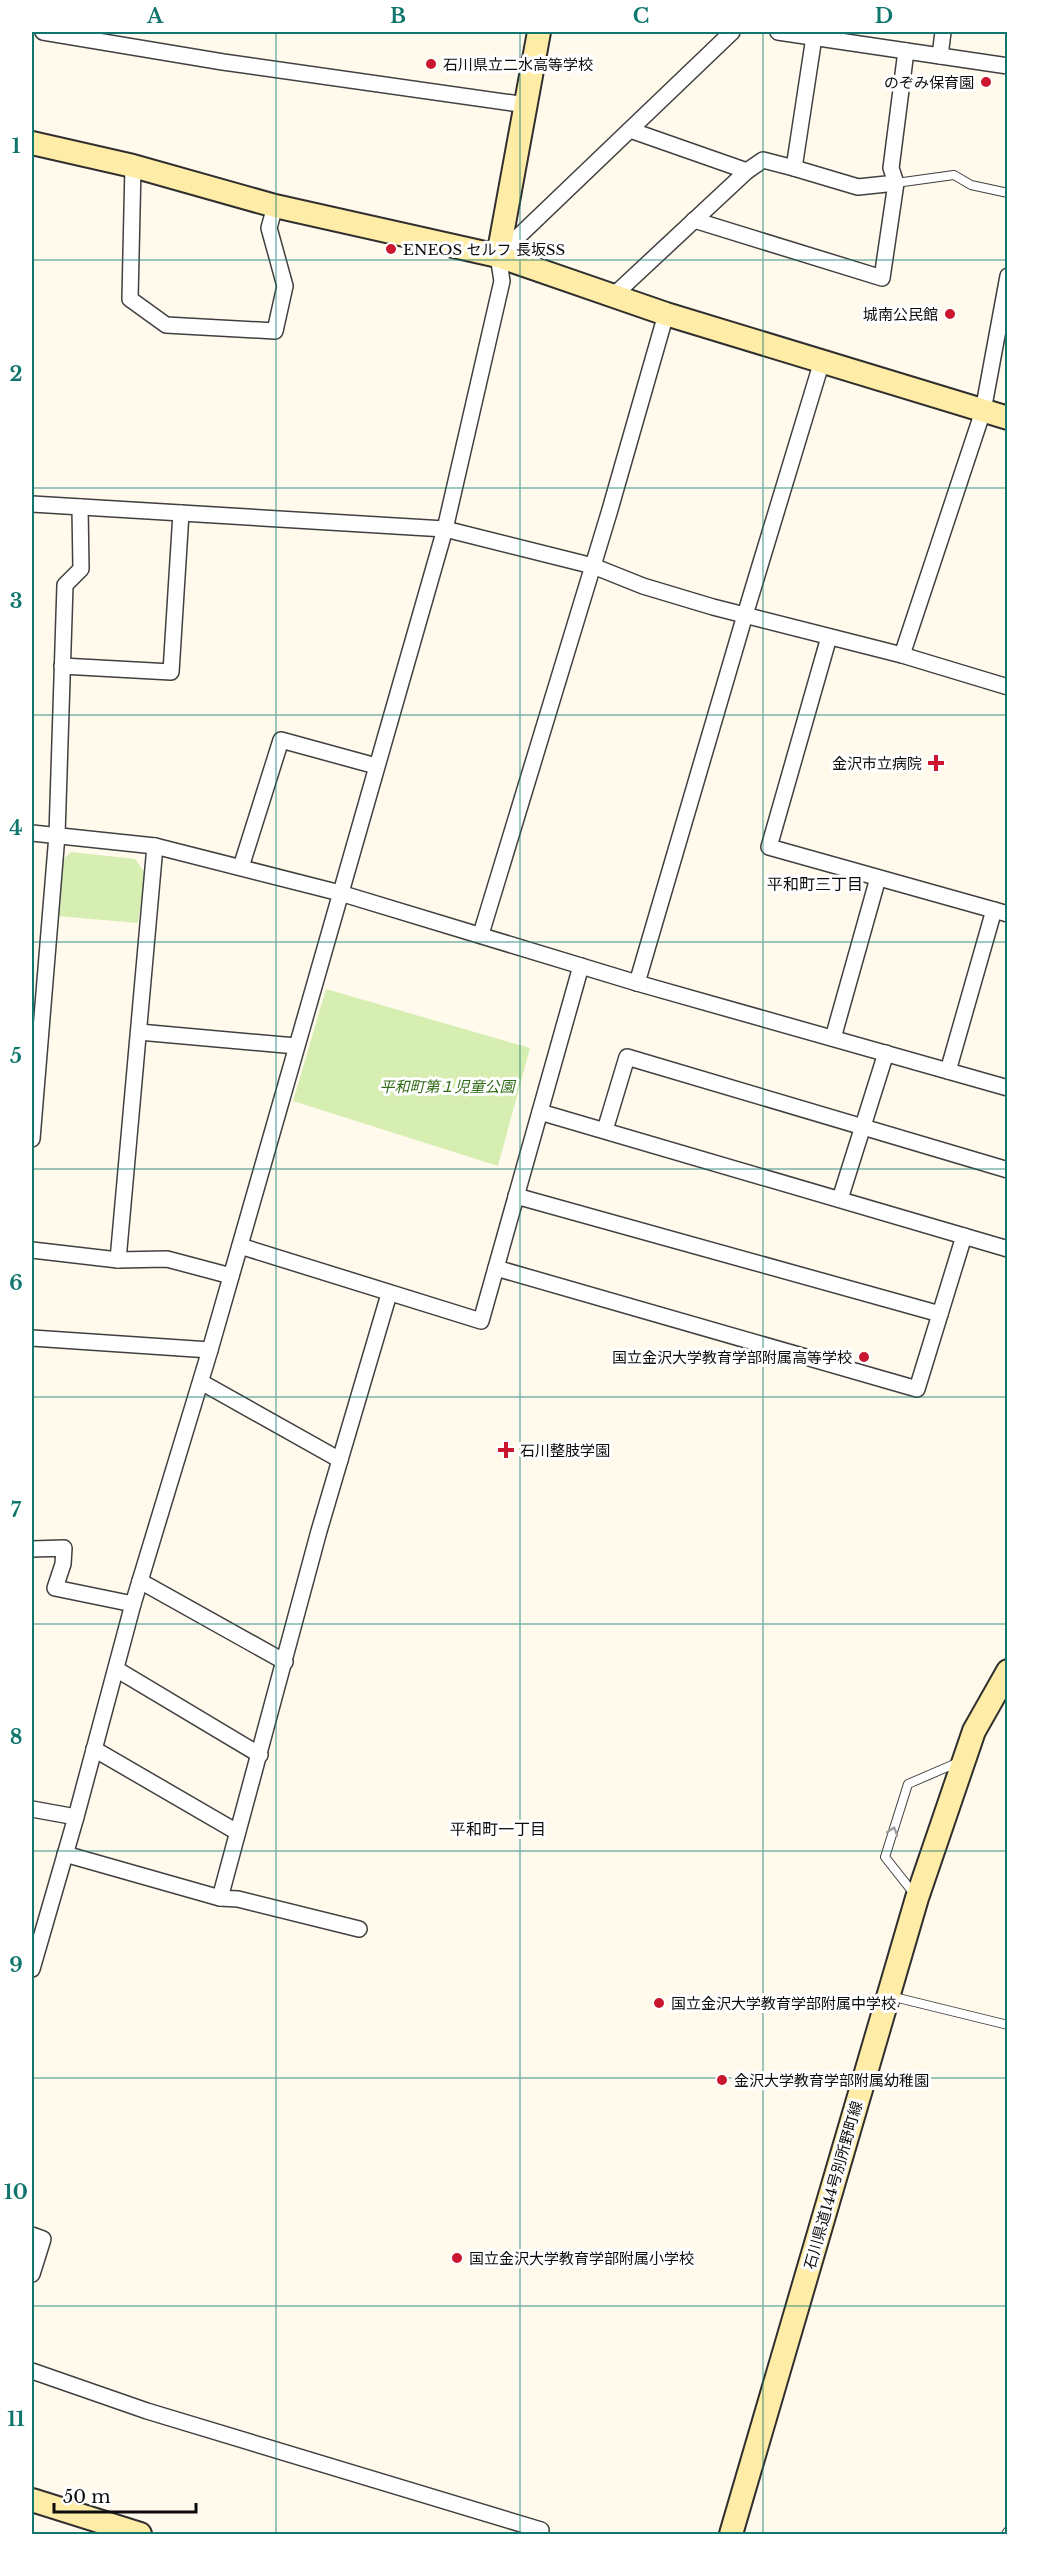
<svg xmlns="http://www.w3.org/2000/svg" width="1039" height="2566" viewBox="0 0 1039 2566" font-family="'Libre Baskerville','Noto Sans JP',serif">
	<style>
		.green { fill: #d7eeb2 }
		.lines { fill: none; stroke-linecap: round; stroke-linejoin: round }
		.lane-casing { stroke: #404040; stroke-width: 10 }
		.street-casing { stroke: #404040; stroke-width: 18 }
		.secondary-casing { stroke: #2f2f2f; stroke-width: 26 }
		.lane { stroke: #fff; stroke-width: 8 }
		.street { stroke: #fff; stroke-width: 15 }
		.secondary { stroke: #ffeda7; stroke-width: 22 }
		.oneway { stroke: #9e9e9e }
		.grid { fill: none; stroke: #0f766e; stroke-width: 1.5; stroke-opacity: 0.55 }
		.poi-dot { fill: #cb1630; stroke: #fff; stroke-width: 2 }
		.labels { text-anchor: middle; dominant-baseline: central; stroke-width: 6; stroke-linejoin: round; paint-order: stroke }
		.poi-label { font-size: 15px; fill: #0d0d0d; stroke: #fff; text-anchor: start }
		.park-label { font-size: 15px; font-style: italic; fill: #306b16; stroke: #fff }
		.street-label { font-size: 15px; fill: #0d0d0d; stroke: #fff }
		.neighbourhood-label { font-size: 16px; fill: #0d0d0d; stroke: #fff }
		.neatline { fill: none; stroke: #0f766e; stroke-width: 2 }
		.grid-label { font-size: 20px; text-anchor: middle; font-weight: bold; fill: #0f766e }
	</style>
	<rect width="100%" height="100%" fill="#fffaec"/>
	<g class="green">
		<path d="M71 852 135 859 145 873 138 923 57 916 61 862Z"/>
		<path d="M326 989 530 1048 498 1166 293 1101Z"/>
	</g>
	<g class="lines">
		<g class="lane-casing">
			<g id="lane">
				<path d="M896 183 954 175 971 185 1008 193"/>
				<path d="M915 1895 885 1857 908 1784 959 1762"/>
				<path d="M890 1996 1008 2025"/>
				<path d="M1006 2534 1008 2531"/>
			</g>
		</g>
		<g class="street-casing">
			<g id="street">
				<path d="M43 32 223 62 526 105"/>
				<path d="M778 32 1008 66"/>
				<path d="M940 56 943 32"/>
				<path d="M133 166 130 299 166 325 275 331 285 286 269 228 275 206"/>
				<path d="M794 168 858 187 896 183"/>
				<path d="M747 171 763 160 794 168 814 37"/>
				<path d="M694 220 882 278 896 183 891 168 906 51"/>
				<path d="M613 296 747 171 630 130"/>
				<path d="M32 504 445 529 593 566 643 586 713 607 902 655 1008 687"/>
				<path d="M829 637 769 847 1008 914"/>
				<path d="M902 655 983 411 1008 276"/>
				<path d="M62 666 171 672 181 513"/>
				<path d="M32 833 155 846 340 893 637 983 1008 1088"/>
				<path d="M241 867 281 740 376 766"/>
				<path d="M481 934 609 513 666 314"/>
				<path d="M637 983 745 615 822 361"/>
				<path d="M139 1032 296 1046"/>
				<path d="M833 1038 878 878"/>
				<path d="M948 1071 994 910"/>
				<path d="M540 1112 1008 1249"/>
				<path d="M605 1130 627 1057 1008 1170"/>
				<path d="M32 1139 57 835 65 585 81 569 80 507"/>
				<path d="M516 1196 940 1314"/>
				<path d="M840 1199 886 1053"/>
				<path d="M240 1246 481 1321 581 966"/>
				<path d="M32 1250 118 1260 167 1259 231 1276"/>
				<path d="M118 1260 155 846"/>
				<path d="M496 1268 917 1389 964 1236"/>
				<path d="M32 1338 210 1350"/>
				<path d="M201 1382 340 1460"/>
				<path d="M32 1549 64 1548 63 1564 55 1588 133 1604"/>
				<path d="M140 1581 285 1662"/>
				<path d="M116 1669 260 1755"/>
				<path d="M94 1749 237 1832"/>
				<path d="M32 1809 76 1817"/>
				<path d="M65 1854 220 1898"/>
				<path d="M359 1929 238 1899 220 1898 319 1531 389 1294"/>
				<path d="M32 1969 76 1817 133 1604 210 1350 445 529 502 281 498 256 732 32"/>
				<path d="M32 2235 43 2239 32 2274"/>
				<path d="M32 2371 147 2411 541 2530 539 2534"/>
			</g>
		</g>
		<g class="secondary-casing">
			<g id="secondary">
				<path d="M32 143 133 166 275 206 498 256 666 314 1008 418"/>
				<path d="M498 256 539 32"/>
				<path d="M32 2500 140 2534"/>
				<path d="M731 2534 917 1898 974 1731 1008 1671"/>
			</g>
		</g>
		<use href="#lane" class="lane"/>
		<use href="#street" class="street"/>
		<use href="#secondary" class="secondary"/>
	</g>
	<defs><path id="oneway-chevron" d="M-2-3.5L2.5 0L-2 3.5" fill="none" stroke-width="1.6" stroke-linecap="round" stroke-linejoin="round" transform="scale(1.5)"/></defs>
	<use class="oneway" href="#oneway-chevron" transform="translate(893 1831) rotate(-73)"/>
	<path class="grid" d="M276 32V2534M520 32V2534M763 32V2534M32 260H1008M32 488H1008M32 715H1008M32 942H1008M32 1169H1008M32 1397H1008M32 1624H1008M32 1851H1008M32 2078H1008M32 2306H1008"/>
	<g class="poi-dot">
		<circle cx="431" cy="64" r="6"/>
		<circle cx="986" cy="82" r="6"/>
		<circle cx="391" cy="249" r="6"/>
		<circle cx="950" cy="314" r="6"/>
		<path d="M933 754h6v6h6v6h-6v6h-6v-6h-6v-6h6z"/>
		<circle cx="864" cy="1357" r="6"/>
		<path d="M503 1441h6v6h6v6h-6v6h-6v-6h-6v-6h6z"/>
		<circle cx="659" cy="2003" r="6"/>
		<circle cx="722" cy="2080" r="6"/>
		<circle cx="457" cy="2258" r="6"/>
	</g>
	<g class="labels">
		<g class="poi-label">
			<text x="443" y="64">石川県立二水高等学校</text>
			<text x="974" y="82" text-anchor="end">のぞみ保育園</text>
			<text x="403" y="249">ENEOS セルフ 長坂SS</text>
			<text x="938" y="314" text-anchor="end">城南公民館</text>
			<text x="922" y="763" text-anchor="end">金沢市立病院</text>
			<text x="852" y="1357" text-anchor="end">国立金沢大学教育学部附属高等学校</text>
			<text x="520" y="1450">石川整肢学園</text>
			<text x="671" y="2003">国立金沢大学教育学部附属中学校</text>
			<text x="734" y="2080">金沢大学教育学部附属幼稚園</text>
			<text x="469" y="2258">国立金沢大学教育学部附属小学校</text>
		</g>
		<g class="park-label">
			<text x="447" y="1086">平和町第１児童公園</text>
		</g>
		<g class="street-label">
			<text transform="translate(833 2185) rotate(-74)">石川県道144号別所野町線</text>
		</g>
		<g class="neighbourhood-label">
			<text x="815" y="884">平和町三丁目</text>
			<text x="498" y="1829">平和町一丁目</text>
		</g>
	</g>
	<rect width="1039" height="2566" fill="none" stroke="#ffffff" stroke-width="66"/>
	<path d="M54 2503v9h142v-9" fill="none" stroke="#0d0d0d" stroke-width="3"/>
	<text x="63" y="2503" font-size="18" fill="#0d0d0d" stroke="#ffffff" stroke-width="4.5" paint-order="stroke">50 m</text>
	<rect x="33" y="33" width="973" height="2500" class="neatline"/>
	<g class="grid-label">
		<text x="155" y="23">A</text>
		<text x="398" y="23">B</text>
		<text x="641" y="23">C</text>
		<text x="884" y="23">D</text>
		<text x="16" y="153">1</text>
		<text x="16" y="381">2</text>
		<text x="16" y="608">3</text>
		<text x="16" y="835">4</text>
		<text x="16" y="1063">5</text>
		<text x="16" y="1290">6</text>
		<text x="16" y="1517">7</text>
		<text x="16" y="1744">8</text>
		<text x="16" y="1972">9</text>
		<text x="16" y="2199">10</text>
		<text x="16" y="2426">11</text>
	</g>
</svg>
